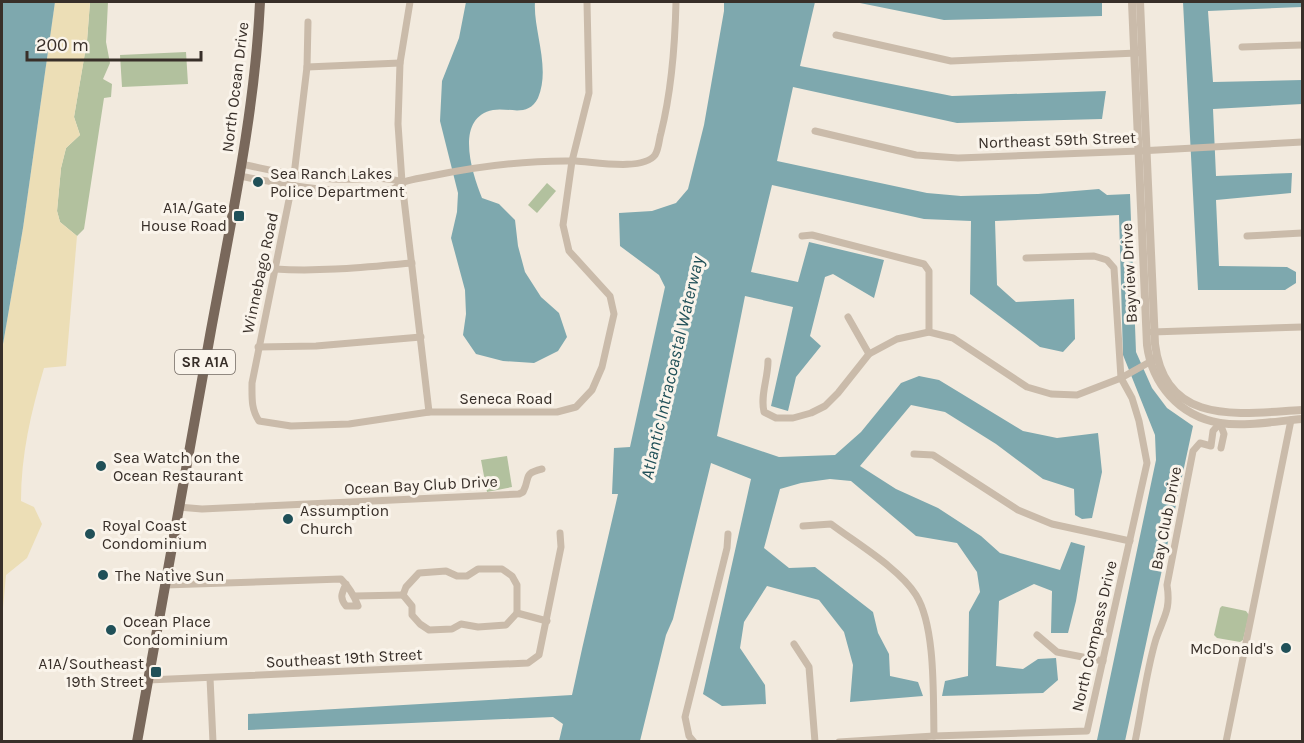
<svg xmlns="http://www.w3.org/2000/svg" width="1304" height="743" viewBox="0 0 1304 743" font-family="Karla,sans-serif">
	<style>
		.green { fill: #b2c19e }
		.sand { fill: #ecdeb6 }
		.water { fill: #7ea8ae }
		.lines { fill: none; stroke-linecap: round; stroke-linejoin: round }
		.minor { stroke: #cabbaa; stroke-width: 7 }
		.tertiary { stroke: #cabbaa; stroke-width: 8 }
		.primary { stroke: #79685b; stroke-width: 10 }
		.poi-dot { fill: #205058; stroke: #faf4eb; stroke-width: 2 }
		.labels { text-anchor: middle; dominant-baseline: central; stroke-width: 6; stroke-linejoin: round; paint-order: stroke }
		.shield { fill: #faf4eb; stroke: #726a63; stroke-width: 1.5 }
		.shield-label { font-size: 15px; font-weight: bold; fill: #382f29 }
		.street-label { font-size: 16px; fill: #382f29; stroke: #faf4eb }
		.poi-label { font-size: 16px; fill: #382f29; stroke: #faf4eb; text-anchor: start }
		.water-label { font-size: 18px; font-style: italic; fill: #205058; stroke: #faf4eb }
	</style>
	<rect width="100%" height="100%" fill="#f2eade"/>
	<g class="green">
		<path d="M90 2H108L106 42 110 63 103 79 112 84 111 97 104 98 84 229 77 236 60 222 57 211 61 168 66 148 80 135 74 117 87 41Z"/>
		<path d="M186 52 188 84 122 87 120 55Z"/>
		<path d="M547 183 556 191 537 213 528 205Z"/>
		<path d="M507 456 512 487 487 492 481 460Z"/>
		<path d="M1222 606 1246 611 1249 615 1243 640 1240 642 1217 638 1214 635 1220 608Z"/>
	</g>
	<path class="sand" d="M55 2H90L87 41 74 117 80 135 66 148 61 168 57 211 60 222 77 236 66 366 44 368C31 412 21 455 21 501L34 507 42 524 27 558 6 575 2 619V350L23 228Z"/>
	<g class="water">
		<path d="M2 2H55L23 228 2 350Z"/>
		<path d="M466 2H535C533 30 551 68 538 98 528 118 509 107 493 110 454 118 472 173 482 198L499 204 515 220 518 246 525 272 541 297 559 313 567 337 558 351 534 363 503 361 476 354 463 335 466 314 465 290 451 238 457 212 458 193 440 121 442 81 459 38Z"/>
		<path d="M724 2H815L800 66 952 96 1106 91 1102 119 957 123 793 87 777 161 927 193 961 196 1038 194 1099 189 1107 195 1130 194 1136 352 1152 388 1167 408 1193 426 1125 741H1078L1097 740 1156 460 1155 435 1123 355 1119 215 995 221 997 285 1016 302 1074 299 1075 339 1063 352 1040 347 970 294 971 221 924 219 772 185 751 272 798 282 809 242 884 260 874 298 833 274 825 277 810 336 821 346 796 377 788 411 771 406 793 307 745 296 717 436 779 457 835 455 861 432 901 383 919 376 939 380 1023 431 1057 438 1098 433 1102 472 1092 518 1082 519 1075 515 1074 489 1043 479 996 444 945 412 911 405 860 466 896 489 938 508 981 536 1000 553 1060 570 1071 542 1085 546 1076 601 1068 633H1051L1052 591 1034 584 999 601 996 666 1023 669 1038 659 1056 658 1058 680 1043 693 942 696 945 681 968 676 969 612 980 592 977 572 957 543 916 536 851 481 830 479 801 483 780 489 764 548 789 568 815 567 873 612 878 633 889 654 890 676 918 682 923 696 850 702 853 665 844 632 819 600 767 586 744 622 740 648 765 685 766 704 722 706 703 694 751 479 711 463 673 619 666 635 640 741H559L563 724 553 717 248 730V714L572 695C586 628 603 561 618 494H612L614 448 630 447 665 287 659 275 620 246 619 213 652 211 676 203 688 189 704 125 724 11Z"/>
		<path d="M855 2H1102V16L944 20Z"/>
		<path d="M1183 2H1302V7L1208 11 1213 82 1302 80V104L1213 109 1216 176 1292 173 1291 193 1216 200 1219 266 1287 267 1296 272V283L1285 290H1198Z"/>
	</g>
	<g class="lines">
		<g class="minor">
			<path d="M410 2 400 63 398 124 402 182 429 412"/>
			<path d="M308 22 307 67 294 175 252 383C252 398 251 409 259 421L291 426 349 424 429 412H557L576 407 592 390 602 367 614 314 610 296 569 251 563 225 572 161 589 93 587 2"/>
			<path d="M836 35 951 61 1137 53"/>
			<path d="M1242 47 1302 45"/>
			<path d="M307 67 400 63"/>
			<path d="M815 131 916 155 958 158 1139 151 1302 142"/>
			<path d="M241 164C271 170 302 178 333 179 355 181 381 175 402 182"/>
			<path d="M239 176C289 185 338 195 389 190 395 190 398 184 404 182 413 179 422 178 431 176 479 166 526 160 576 161 595 162 643 171 655 155 659 149 659 139 661 133 672 89 675 46 676 2"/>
			<path d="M802 236 812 235 924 264 929 271V332"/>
			<path d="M1247 236 1302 233"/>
			<path d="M275 269C321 272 366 267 412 263"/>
			<path d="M848 317 869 354"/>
			<path d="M1152 332 1302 327"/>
			<path d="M258 347 316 346 421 337"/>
			<path d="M768 361C768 379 760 395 764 412L776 418H793L811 413 825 406 838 393 869 354 897 339 929 332 953 338 1027 387 1051 394 1077 395 1121 378 1155 359"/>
			<path d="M914 454 933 455 1018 510 1052 524 1130 541"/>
			<path d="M178 507 202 509 519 494 523 492C531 477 522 474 542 469"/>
			<path d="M803 526 831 524C856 543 900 569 916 595 936 627 933 698 934 736"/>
			<path d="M165 585 341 579C349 587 354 595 358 606H346C339 598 342 593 346 584"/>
			<path d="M403 595 412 606V615L420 624 429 630 452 629 461 624 478 627 506 625 517 613 547 621"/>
			<path d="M403 595 406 587 419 573 446 571 457 576H467L478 569H502L512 576 517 585V613"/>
			<path d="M355 596 403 595"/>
			<path d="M1037 635 1057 652 1103 661"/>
			<path d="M794 644 809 667 815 742"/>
			<path d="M210 678 213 742"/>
			<path d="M148 680 528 663 539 655 561 547 560 533"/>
			<path d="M694 742 689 736 685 717 727 548 728 534"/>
			<path d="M839 742 934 736 1087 731 1147 463 1139 421 1132 398 1121 378 1114 268 1107 260 1094 256 1026 258"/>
			<path d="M1135 742C1142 708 1146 672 1156 639 1164 616 1171 610 1167 585L1193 451 1200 443 1211 446 1213 431 1220 423 1224 434 1221 448"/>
			<path d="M1226 742 1291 420"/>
		</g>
		<g class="tertiary">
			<path d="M1132 2 1147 345C1152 384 1179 416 1220 423 1245 427 1277 421 1302 419"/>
			<path d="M1140 2 1155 344C1165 428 1242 413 1302 410"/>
		</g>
		<path class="primary" d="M137 742C161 604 186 467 211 330 231 221 255 112 260 2"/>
	</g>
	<g class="poi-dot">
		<circle cx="258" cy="182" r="6"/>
		<rect x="233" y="210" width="12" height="12" rx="3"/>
		<circle cx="101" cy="466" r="6"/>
		<circle cx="288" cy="519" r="6"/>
		<circle cx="90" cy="534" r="6"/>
		<circle cx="103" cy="575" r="6"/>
		<circle cx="111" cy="630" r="6"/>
		<circle cx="1286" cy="648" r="6"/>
		<rect x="150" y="666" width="12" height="12" rx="3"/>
	</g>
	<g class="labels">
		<rect class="shield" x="175" y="350" width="60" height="24" rx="4.5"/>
		<g class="shield-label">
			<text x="205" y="362">SR A1A</text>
		</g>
		<g class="street-label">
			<text transform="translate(235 87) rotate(-83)">North Ocean Drive</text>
			<text transform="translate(1057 140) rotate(-2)">Northeast 59th Street</text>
			<text transform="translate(260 273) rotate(-78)">Winnebago Road</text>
			<text transform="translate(1129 273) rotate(-93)">Bayview Drive</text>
			<text x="506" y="398">Seneca Road</text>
			<text transform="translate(421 485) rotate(-3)">Ocean Bay Club Drive</text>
			<text transform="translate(1166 518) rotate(-79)">Bay Club Drive</text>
			<text transform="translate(1094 636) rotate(-77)">North Compass Drive</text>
			<text transform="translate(344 658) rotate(-3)">Southeast 19th Street</text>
		</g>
		<g class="poi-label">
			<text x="270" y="173">Sea Ranch Lakes<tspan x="270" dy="18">Police Department</tspan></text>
			<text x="227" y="207" text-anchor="end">A1A/Gate<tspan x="227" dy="18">House Road</tspan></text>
			<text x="113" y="457">Sea Watch on the<tspan x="113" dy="18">Ocean Restaurant</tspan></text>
			<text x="300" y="510">Assumption<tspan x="300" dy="18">Church</tspan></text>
			<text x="102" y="525">Royal Coast<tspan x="102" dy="18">Condominium</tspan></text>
			<text x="115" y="575">The Native Sun</text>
			<text x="123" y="621">Ocean Place<tspan x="123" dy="18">Condominium</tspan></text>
			<text x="1274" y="648" text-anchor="end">McDonald's</text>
			<text x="144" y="663" text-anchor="end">A1A/Southeast<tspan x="144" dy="18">19th Street</tspan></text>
		</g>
		<g class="water-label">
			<text transform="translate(672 368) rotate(-77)">Atlantic Intracoastal Waterway</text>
		</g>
	</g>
	<rect width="1304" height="743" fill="none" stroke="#382f29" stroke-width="6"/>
	<path d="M27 51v9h174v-9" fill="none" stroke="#382f29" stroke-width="3"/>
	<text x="36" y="51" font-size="18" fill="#382f29" stroke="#faf4eb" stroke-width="4.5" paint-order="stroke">200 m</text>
</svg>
